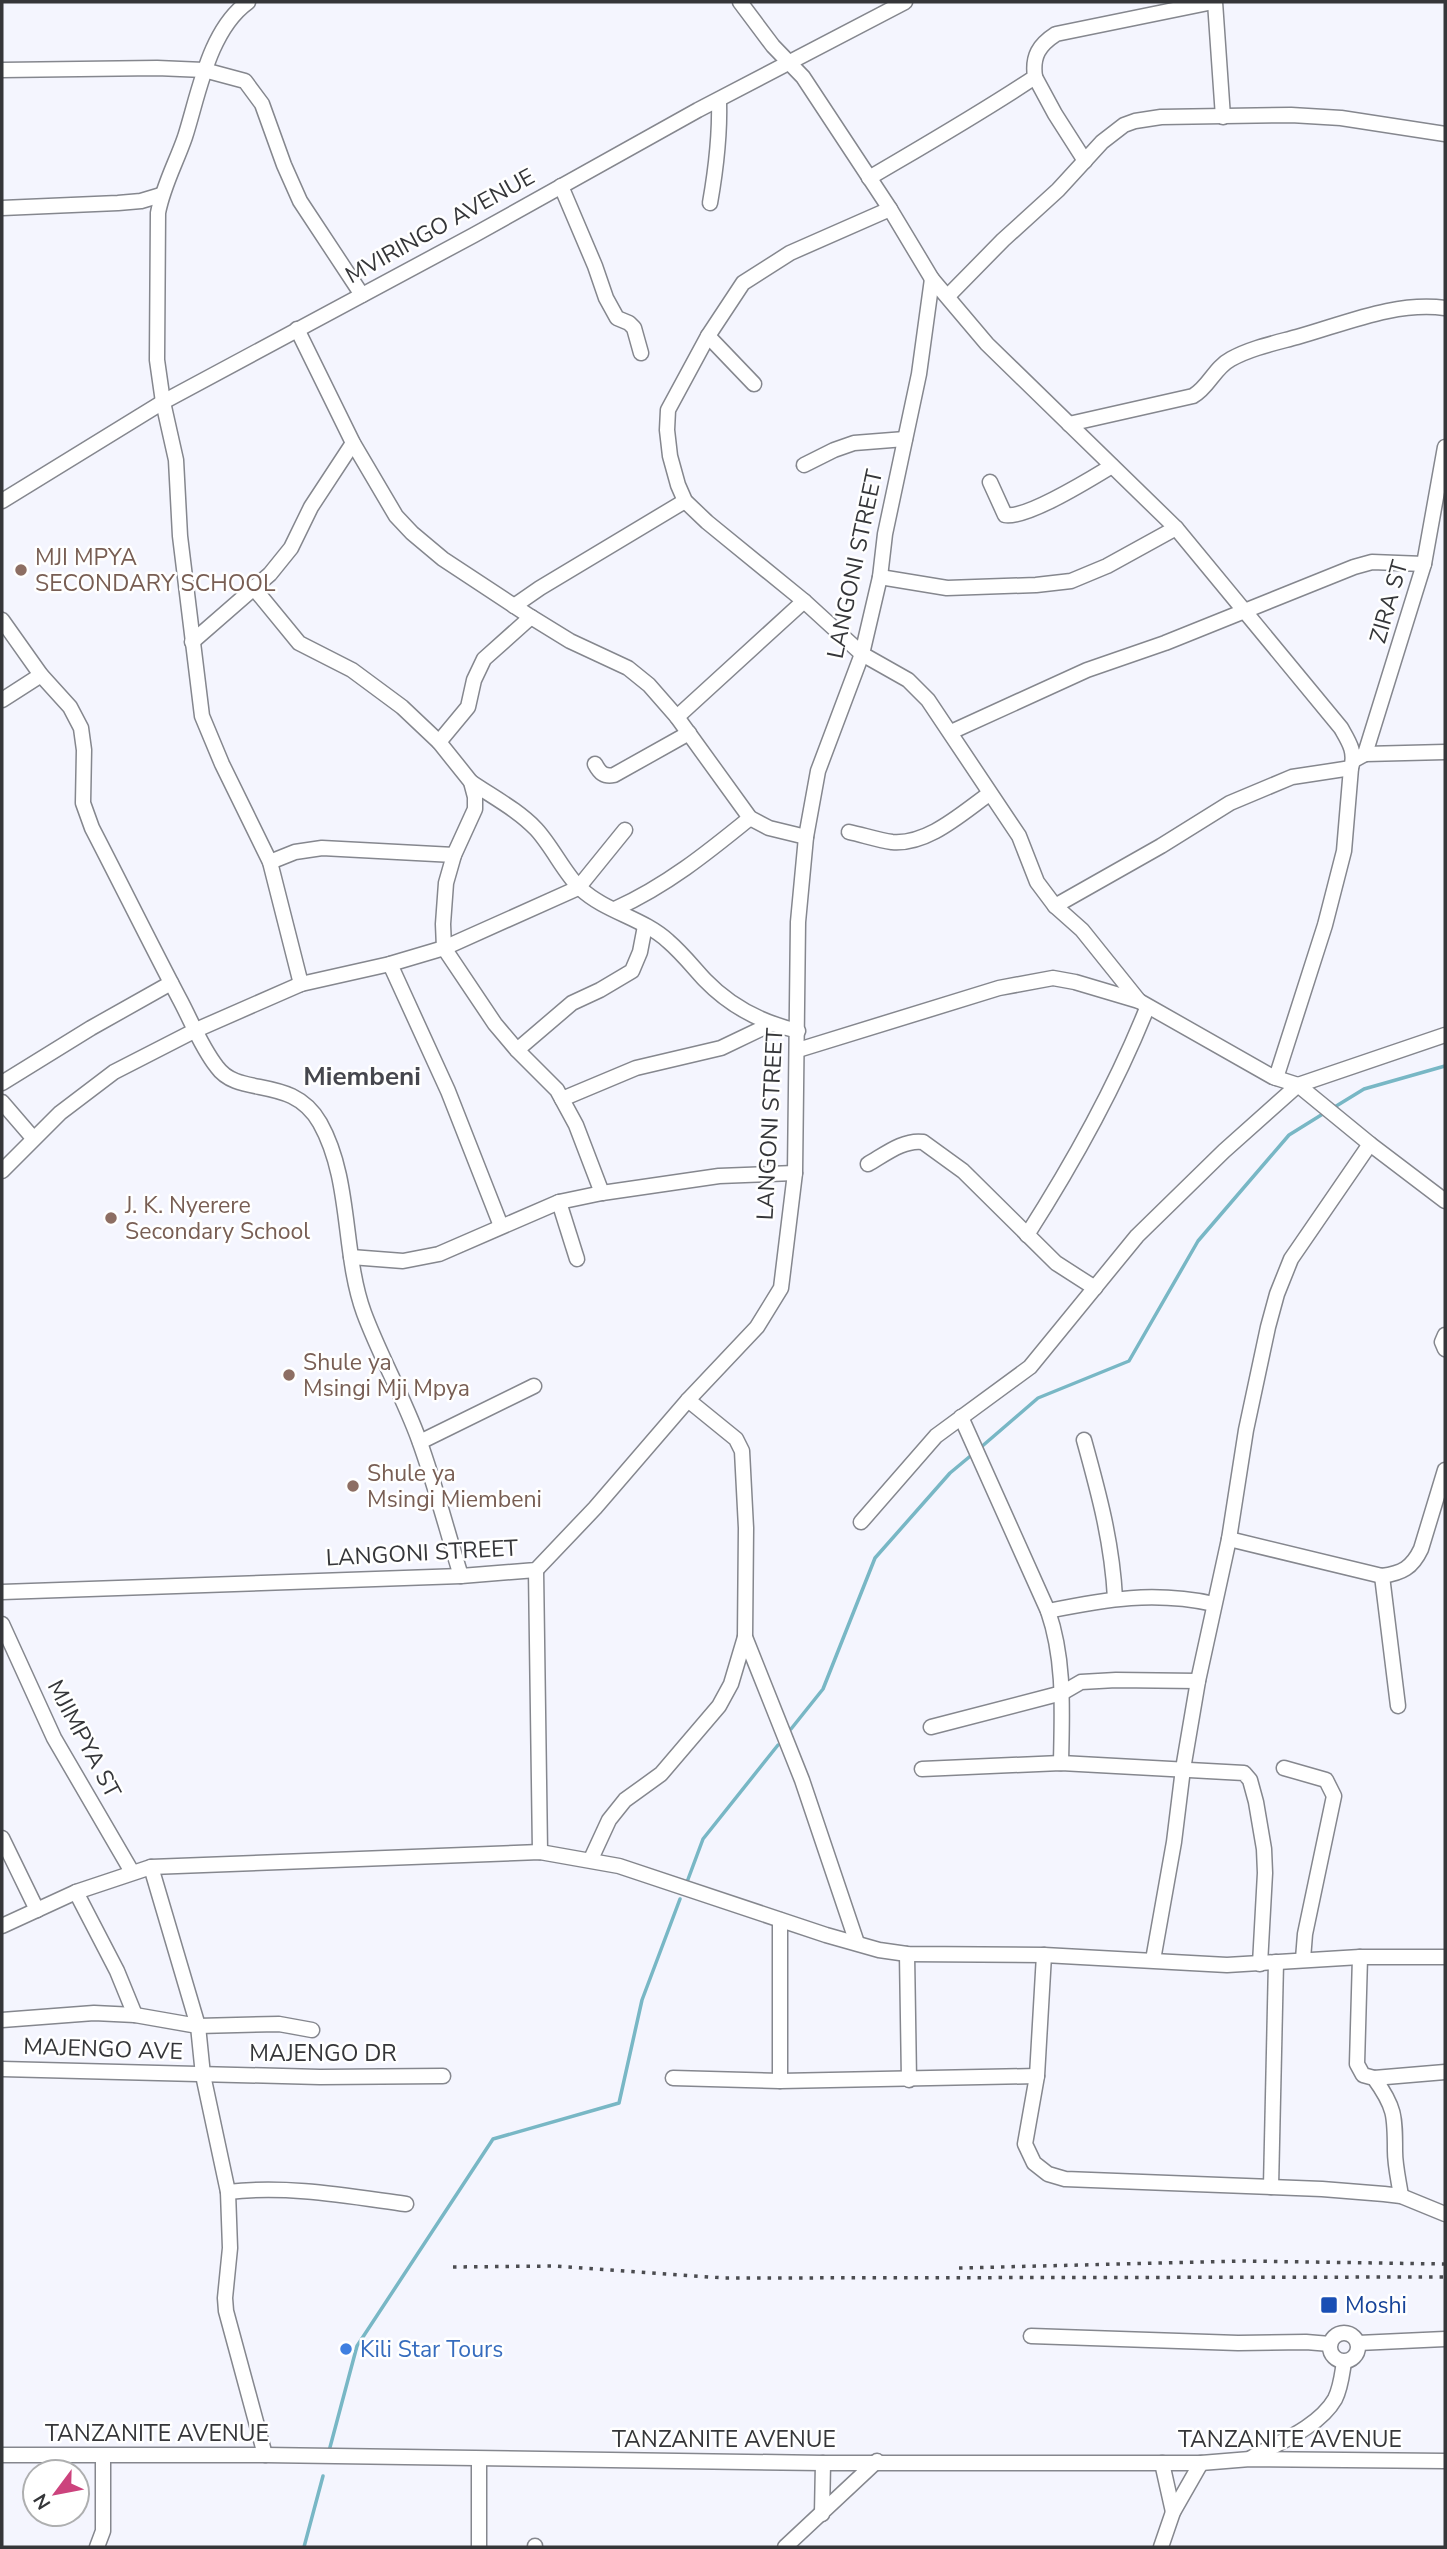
<svg xmlns="http://www.w3.org/2000/svg" width="1447" height="2549" viewBox="0 0 1447 2549" font-family="'Nunito Sans',sans-serif">
	<style>
		.lines { fill: none; stroke-linecap: round; stroke-linejoin: round }
		.stream { stroke: #78b7c5; stroke-width: 3.5 }
		.minor-casing { stroke: #85878e; stroke-width: 17 }
		.minor { stroke: #fff; stroke-width: 14 }
		.rail { stroke: #4b4c50; stroke-width: 3.5; stroke-dasharray: 3.5 7; stroke-linecap: butt }
		.education-dot { fill: #8d6e63; stroke: #fff; stroke-width: 2.5 }
		.transit-dot { fill: #1a4fb4; stroke: #fff; stroke-width: 2.5 }
		.shop-dot { fill: #3f7fe0; stroke: #fff; stroke-width: 2.5 }
		.labels { text-anchor: middle; dominant-baseline: central; stroke-width: 5; stroke-linejoin: round; paint-order: stroke }
		.street-label { font-size: 23px; fill: #353639; stroke: #fff }
		.education-label { font-size: 23px; fill: #785e54; stroke: #fff; text-anchor: start }
		.transit-label { font-size: 23px; fill: #164399; stroke: #fff; text-anchor: start }
		.shop-label { font-size: 23px; fill: #366cbe; stroke: #fff; text-anchor: start }
		.quarter-label { font-size: 26px; font-weight: bold; fill: #45464d; stroke: #fff }
	</style>
	<rect width="100%" height="100%" fill="#f4f5fe"/>
	<g class="lines">
		<g class="stream">
			<path d="M1333 1108 1364 1089 1445 1066"/>
			<path d="M980 1448 1038 1398 1129 1361 1198 1241 1289 1135 1326 1112"/>
			<path d="M791 1729 823 1689 875 1558 950 1473 974 1453"/>
			<path d="M687 1882 703 1839 778 1745"/>
			<path d="M329 2451 357 2346 493 2139 619 2103 642 2000 680 1899"/>
			<path d="M304 2547 323 2476"/>
		</g>
		<g class="minor-casing">
			<g id="minor">
				<path d="M248 2C209 30 199 93 185 137 176 163 163 186 158 213L157 360 163 402 176 460 180 536 202 716 222 764 270 862 301 984"/>
				<path d="M740 2 773 46 803 77 890 209 932 279 987 344 1176 528 1341 728C1349 742 1356 752 1351 768L1344 851 1325 925 1276 1078"/>
				<path d="M1215 2 1223 117"/>
				<path d="M2 70 157 68 204 70 245 81 262 104 284 165 300 201 362 295"/>
				<path d="M1035 77 1055 114 1085 161"/>
				<path d="M869 178C925 145 981 113 1035 77 1032 56 1039 45 1056 34L1213 2"/>
				<path d="M561 186 595 266 606 298 617 318 629 323 634 328 641 353"/>
				<path d="M710 203C716 169 720 136 719 101"/>
				<path d="M2 208 118 203 141 201 161 195"/>
				<path d="M890 209 790 253 743 283 708 336 668 410 667 430 670 456 678 485 685 501 707 522 804 601 862 654 908 680 928 700 1019 836 1037 882 1055 906 1082 930 1139 1001"/>
				<path d="M948 296 1003 240 1058 190 1102 142 1124 125 1135 121 1161 117 1291 115 1341 118 1445 134"/>
				<path d="M297 329 353 443 396 516 412 533 443 559 531 617 570 641 628 668 649 685 677 717 750 818 769 828 806 837"/>
				<path d="M708 336 754 384"/>
				<path d="M1069 424 1193 396C1209 387 1214 368 1231 359 1251 348 1275 343 1297 337 1344 324 1396 301 1445 308"/>
				<path d="M804 465 834 450 854 443 905 439"/>
				<path d="M990 482 1005 515C1027 519 1092 478 1112 466"/>
				<path d="M2 501 163 402 474 235 698 110 905 2"/>
				<path d="M880 577 947 588 1036 585 1071 581 1107 566 1176 528"/>
				<path d="M253 587 299 643 352 670 402 707 439 742"/>
				<path d="M514 606 540 588 685 501"/>
				<path d="M531 617 484 659 474 680 468 707 439 742 471 782 475 797V809L454 855 446 883 443 924 444 948 495 1024 517 1050 557 1090 576 1125 602 1193"/>
				<path d="M2 620 41 675 70 707 81 728 84 750 83 803 92 828C121 884 149 941 179 998 191 1020 201 1047 217 1067 239 1098 292 1074 320 1123 352 1180 342 1253 364 1313 380 1356 403 1396 419 1440 435 1484 447 1531 461 1576"/>
				<path d="M192 642 270 574 291 548 311 507 353 443"/>
				<path d="M2 700 41 675"/>
				<path d="M677 717 804 601"/>
				<path d="M951 732 1087 670 1165 643 1354 567 1372 562 1424 564"/>
				<path d="M1365 754 1445 752"/>
				<path d="M1354 760 1365 754 1424 564 1445 447"/>
				<path d="M595 764C600 773 604 777 614 775L689 733"/>
				<path d="M471 782C493 797 518 810 536 829 552 846 566 876 581 889 606 912 643 918 668 941 682 953 693 967 705 980 730 1006 763 1023 798 1031"/>
				<path d="M849 832C863 835 878 840 892 842 928 845 962 813 989 794"/>
				<path d="M270 862 295 852 322 848 454 855"/>
				<path d="M1055 906 1161 846 1230 803 1292 777 1351 768"/>
				<path d="M615 909C666 886 707 853 750 818"/>
				<path d="M390 964 448 1091 501 1226"/>
				<path d="M517 1050 572 1003 600 990 632 971 640 952 645 926"/>
				<path d="M798 1050 999 988 1053 978 1075 982 1139 1001 1273 1077 1298 1085 1370 1144 1445 1201"/>
				<path d="M2 1083 91 1028 171 983"/>
				<path d="M562 1099 636 1068 721 1048 769 1025"/>
				<path d="M2 1102 33 1138"/>
				<path d="M868 1164C884 1155 904 1139 923 1142L963 1171 1056 1263 1095 1288"/>
				<path d="M2 1171 60 1113 114 1072 196 1030 301 984 390 964 444 948 578 888 625 830"/>
				<path d="M559 1202 577 1259"/>
				<path d="M1027 1235C1073 1163 1115 1088 1147 1008"/>
				<path d="M351 1257 403 1261 439 1254 559 1202 602 1193 719 1176 795 1173"/>
				<path d="M1445 1335 1442 1342 1445 1349"/>
				<path d="M688 1400 736 1439 742 1451 746 1528 745 1637 802 1780 857 1943"/>
				<path d="M961 1417 1048 1611C1065 1660 1062 1711 1061 1763"/>
				<path d="M1084 1440C1099 1494 1112 1542 1115 1598"/>
				<path d="M420 1442 534 1386"/>
				<path d="M861 1522 936 1436 1030 1367 1137 1236 1224 1151 1298 1085 1445 1035"/>
				<path d="M1229 1539 1382 1576C1402 1573 1412 1568 1421 1549L1445 1470"/>
				<path d="M536 1570 540 1852"/>
				<path d="M1382 1576 1398 1706"/>
				<path d="M2 1592 461 1576 536 1570 595 1508 688 1400 757 1327 781 1288 795 1173 798 922 806 837 818 771 862 654 880 577 885 534 919 374 932 279"/>
				<path d="M1048 1611C1107 1599 1154 1591 1214 1604"/>
				<path d="M2 1624 54 1738 132 1872"/>
				<path d="M931 1727 1062 1693 1081 1682 1116 1680 1198 1681"/>
				<path d="M1284 1768 1326 1780 1334 1796 1305 1934 1303 1959"/>
				<path d="M922 1769 1061 1763 1244 1773 1250 1780 1256 1802 1264 1849 1265 1873 1260 1964"/>
				<path d="M2 1838 37 1910"/>
				<path d="M591 1859 609 1820 625 1800 661 1774 719 1706 731 1684 745 1637"/>
				<path d="M151 1867 198 2026 203 2075 228 2192 230 2248 225 2298 226 2311 265 2455"/>
				<path d="M76 1892 117 1971 135 2015"/>
				<path d="M2 1926 76 1892 151 1867 540 1852 619 1866 826 1935 879 1950 907 1954 1044 1955 1227 1965 1360 1957H1445"/>
				<path d="M907 1954 909 2080"/>
				<path d="M1044 1955 1037 2076 1025 2144 1034 2163 1048 2174 1065 2179 1322 2189 1384 2194 1401 2196 1445 2214"/>
				<path d="M1360 1957 1357 2064 1363 2075 1374 2078C1395 2107 1395 2116 1395 2151 1395 2166 1399 2182 1401 2196"/>
				<path d="M1153 1960 1174 1842 1183 1769 1198 1681 1229 1539 1246 1430 1268 1327 1277 1294 1291 1259 1370 1144"/>
				<path d="M2 2020 94 2013 135 2015 198 2026 279 2024 312 2030"/>
				<path d="M2 2069 320 2077 443 2076"/>
				<path d="M673 2078 780 2081 1037 2076"/>
				<path d="M1374 2078 1445 2072"/>
				<path d="M780 2081V1920"/>
				<path d="M1271 2187 1276 1962"/>
				<path d="M228 2192C288 2185 347 2196 406 2204"/>
				<circle cx="1344" cy="2347" r="14"/>
				<path d="M1031 2336 1238 2343 1306 2342 1330 2344"/>
				<path d="M1358 2343 1445 2339"/>
				<path d="M2 2455H265L823 2463H1201L1250 2459 1445 2461"/>
				<path d="M1251 2458C1278 2443 1319 2427 1335 2399 1341 2387 1342 2374 1344 2362"/>
				<path d="M1162 2463 1173 2512"/>
				<path d="M822 2514 823 2463"/>
				<path d="M97 2547 103 2531V2456"/>
				<path d="M479 2547V2460"/>
				<path d="M535 2547V2546"/>
				<path d="M785 2547 877 2461"/>
				<path d="M1161 2547 1173 2512 1201 2463"/>
			</g>
		</g>
		<use href="#minor" class="minor"/>
		<g class="rail">
			<path d="M453 2267 553 2266 724 2278 1445 2277"/>
			<path d="M959 2268 1242 2261 1445 2264"/>
		</g>
	</g>
	<g class="education-dot">
		<circle cx="21" cy="570" r="7"/>
		<circle cx="111" cy="1218" r="7"/>
		<circle cx="289" cy="1375" r="7"/>
		<circle cx="353" cy="1486" r="7"/>
	</g>
	<rect class="transit-dot" x="1320" y="2296" width="18" height="18" rx="3.5"/>
	<circle class="shop-dot" cx="346" cy="2349" r="7"/>
	<g class="labels">
		<g class="street-label">
			<text transform="translate(440 226) rotate(-29)">MVIRINGO AVENUE</text>
			<text transform="translate(855 564) rotate(-78)">LANGONI STREET</text>
			<text transform="translate(1389 602) rotate(-74)">ZIRA ST</text>
			<text transform="translate(770 1124) rotate(-87)">LANGONI STREET</text>
			<text transform="translate(422 1553) rotate(-3)">LANGONI STREET</text>
			<text transform="translate(84 1739) rotate(62)">MJIMPYA ST</text>
			<text transform="translate(103 2049) rotate(2)">MAJENGO AVE</text>
			<text x="323" y="2053">MAJENGO DR</text>
			<text x="157" y="2433">TANZANITE AVENUE</text>
			<text x="724" y="2439">TANZANITE AVENUE</text>
			<text x="1290" y="2439">TANZANITE AVENUE</text>
		</g>
		<g class="education-label">
			<text x="35" y="557">MJI MPYA<tspan x="35" dy="26">SECONDARY SCHOOL</tspan></text>
			<text x="125" y="1205">J. K. Nyerere<tspan x="125" dy="26">Secondary School</tspan></text>
			<text x="303" y="1362">Shule ya<tspan x="303" dy="26">Msingi Mji Mpya</tspan></text>
			<text x="367" y="1473">Shule ya<tspan x="367" dy="26">Msingi Miembeni</tspan></text>
		</g>
		<g class="transit-label">
			<text x="1345" y="2305">Moshi</text>
		</g>
		<g class="shop-label">
			<text x="360" y="2349">Kili Star Tours</text>
		</g>
		<g class="quarter-label">
			<text x="362" y="1076">Miembeni</text>
		</g>
	</g>
	<rect width="1447" height="2549" fill="none" stroke="#353639" stroke-width="7"/>
	<g transform="translate(56 2493) rotate(238)"><circle r="33" fill="#ffffff" stroke="#aeafb0" stroke-width="2"/>
	<path d="M0-5L12 26L0 18L-12 26Z" fill="#cc437d"/>
	<text y="-10" font-size="19" font-weight="bold" text-anchor="middle" fill="#353639">N</text>
	</g>
</svg>
